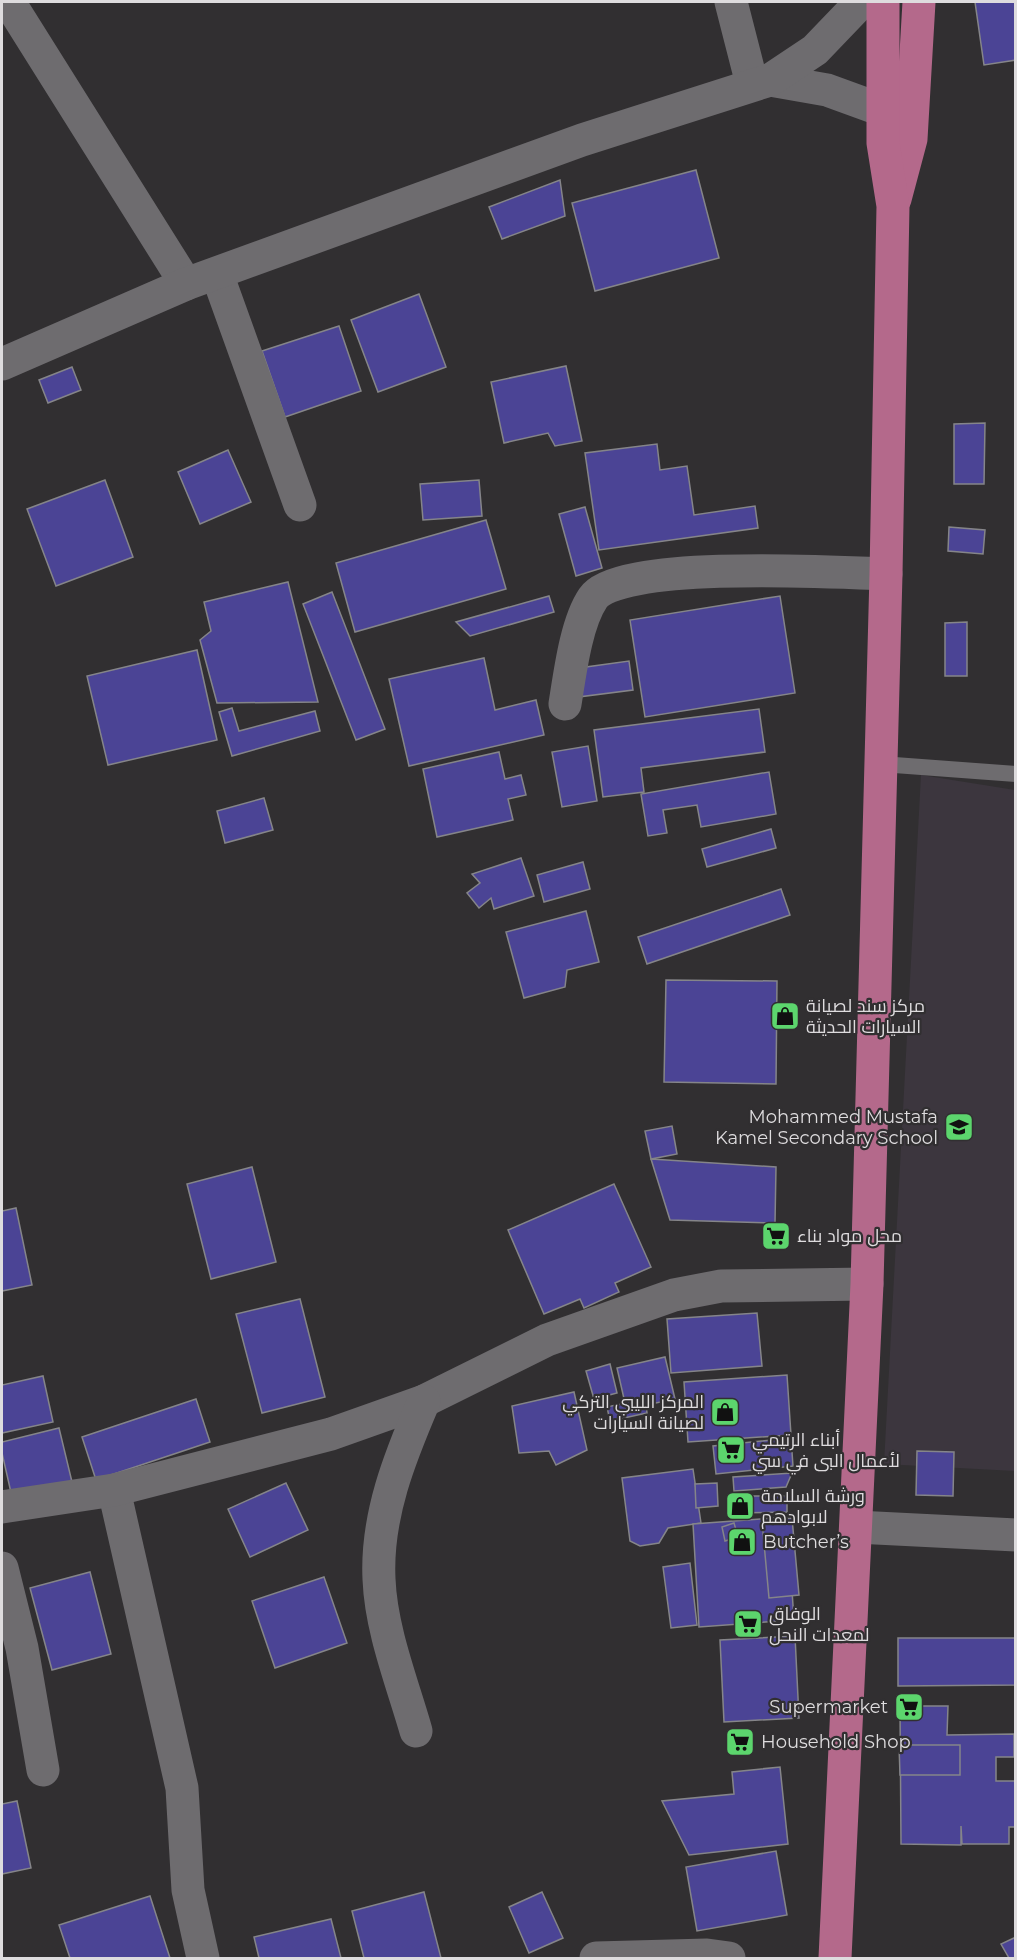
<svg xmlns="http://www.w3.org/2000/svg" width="1017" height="1960" viewBox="0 0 1017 1960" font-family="Montserrat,Cairo,sans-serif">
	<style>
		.built { fill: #3c363e }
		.building { fill: #4b4495; stroke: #858589; stroke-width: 1.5 }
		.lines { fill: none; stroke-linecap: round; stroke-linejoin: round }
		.lane { stroke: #6e6c6f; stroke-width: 16 }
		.street { stroke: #6e6c6f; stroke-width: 33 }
		.highway { stroke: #b4698b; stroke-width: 33 }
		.labels { text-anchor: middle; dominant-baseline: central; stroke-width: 4.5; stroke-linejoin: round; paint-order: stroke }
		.poi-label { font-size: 18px; fill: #dedcde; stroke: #312f31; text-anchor: start }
	</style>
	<rect width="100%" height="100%" fill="#312f31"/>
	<path class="built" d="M921 775 1015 790V1471L884 1464Z"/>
	<g class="building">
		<path d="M975 2H1016V60L984 65Z"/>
		<path d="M696 170 719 258 595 291 572 203Z"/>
		<path d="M560 180 565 216 502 239 489 207Z"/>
		<path d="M419 294 446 367 378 392 351 320Z"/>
		<path d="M339 326 361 391 285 417 262 351Z"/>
		<path d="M566 366 582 441 555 446 548 433 504 443 491 382Z"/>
		<path d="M72 367 81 390 48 403 39 380Z"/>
		<path d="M985 423 984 484H954V424Z"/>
		<path d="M657 444 660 470 687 466 694 515 755 506 758 528 599 550 585 453Z"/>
		<path d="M228 450 251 502 200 524 178 472Z"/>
		<path d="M105 480 133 557 56 586 27 509Z"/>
		<path d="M479 480 482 516 423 520 420 484Z"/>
		<path d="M585 507 602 568 576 576 559 514Z"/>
		<path d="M486 520 506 589 355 632 336 563Z"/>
		<path d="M949 527 985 530 983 554 948 551Z"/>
		<path d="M288 582 318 702 217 703 200 640 211 631 204 602Z"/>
		<path d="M332 592 385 729 356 740 303 604Z"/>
		<path d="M549 596 554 612 470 636 456 622Z"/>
		<path d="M780 596 795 693 645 717 630 620Z"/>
		<path d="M967 622V676H945V623Z"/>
		<path d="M197 650 217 740 108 765 87 676Z"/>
		<path d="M484 658 495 710 536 700 544 735 409 766 389 679Z"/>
		<path d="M629 661 633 690 578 697 586 667Z"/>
		<path d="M232 708 239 731 315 711 320 731 232 756 219 712Z"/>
		<path d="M759 709 765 752 641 768 644 792 603 797 594 730Z"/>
		<path d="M588 746 597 801 562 807 552 752Z"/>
		<path d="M499 752 505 779 521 775 526 795 508 799 513 820 437 837 423 769Z"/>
		<path d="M769 772 776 814 701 827 697 805 663 810 667 833 648 836 641 794Z"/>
		<path d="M264 798 273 830 225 843 217 811Z"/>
		<path d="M771 829 776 848 707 867 702 849Z"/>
		<path d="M521 858 534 896 494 909 491 898 479 908 467 893 480 883 472 874Z"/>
		<path d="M583 862 590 889 544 902 537 875Z"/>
		<path d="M781 889 790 915 647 964 638 937Z"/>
		<path d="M586 911 599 962 567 970 565 987 524 998 506 932Z"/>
		<path d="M666 980 777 981 776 1084 664 1082Z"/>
		<path d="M672 1126 677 1154 651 1159 645 1131Z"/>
		<path d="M651 1159 776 1167 775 1223 670 1220Z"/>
		<path d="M252 1167 276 1262 211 1279 187 1184Z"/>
		<path d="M614 1184 651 1267 615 1283 619 1292 584 1308 580 1299 544 1314 508 1230Z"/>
		<path d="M16 1208 32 1285 2 1291V1211Z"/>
		<path d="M300 1299 325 1397 262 1413 236 1314Z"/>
		<path d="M757 1313 762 1366 671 1373 667 1319Z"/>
		<path d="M665 1357 675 1399 646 1405 647 1413 610 1421 607 1407 625 1403 617 1368Z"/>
		<path d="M610 1364 617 1393 594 1399 586 1371Z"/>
		<path d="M787 1375 791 1435 688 1442 684 1382Z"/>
		<path d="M43 1376 53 1422 2 1433V1385Z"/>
		<path d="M574 1392 587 1450 556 1465 549 1451 519 1453 512 1406Z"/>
		<path d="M196 1399 210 1442 96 1480 82 1437Z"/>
		<path d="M59 1428 72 1482 12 1497 2 1453V1442Z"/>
		<path d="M791 1438 793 1466 716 1474 713 1446Z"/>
		<path d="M917 1451 954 1452 953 1496 916 1495Z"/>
		<path d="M693 1469 701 1523 668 1528 659 1543 640 1546 630 1541 622 1478Z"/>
		<path d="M792 1473 786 1487 734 1491 733 1477Z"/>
		<path d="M286 1483 308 1530 250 1557 228 1509Z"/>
		<path d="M717 1483 718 1506 696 1508 695 1484Z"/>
		<path d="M735 1496H787V1512L735 1513Z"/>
		<path d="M787 1517 794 1620 699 1627 693 1524Z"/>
		<path d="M792 1518 799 1595 769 1598 762 1521Z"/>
		<path d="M734 1523 738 1537 725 1541 722 1527Z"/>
		<path d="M690 1563 697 1625 671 1628 663 1567Z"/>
		<path d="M90 1572 111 1654 52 1670 30 1588Z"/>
		<path d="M324 1577 347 1643 275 1668 252 1601Z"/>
		<path d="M795 1636 799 1718 724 1722 720 1640Z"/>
		<path d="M898 1638H1016V1685L898 1686Z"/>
		<path d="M900 1706H948L947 1735 1014 1734V1757H996V1781H1016V1827H1009V1844H962L961 1826V1845L901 1844Z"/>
		<path d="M899 1745H960V1775H900Z"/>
		<path d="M780 1767 788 1844 689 1855 662 1801 734 1794 732 1772Z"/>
		<path d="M17 1801 31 1868 2 1874V1804Z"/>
		<path d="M776 1851 787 1915 697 1931 686 1867Z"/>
		<path d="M424 1892 441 1958H364L352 1911Z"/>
		<path d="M542 1892 563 1938 529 1953 509 1907Z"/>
		<path d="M150 1896 170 1958H70L59 1925Z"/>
		<path d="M331 1919 341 1958H259L254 1937Z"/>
		<path d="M1016 1937V1958H1009L1001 1944Z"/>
	</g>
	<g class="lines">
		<path class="lane" d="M881 764 1016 774"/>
		<g class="street">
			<path d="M9 2 186 284"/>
			<path d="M731 2 752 84"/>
			<path d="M770 80 827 90 882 110"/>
			<path d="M217 274 300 505"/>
			<path d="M2 364 186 284 582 140 770 80 815 50 861 2"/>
			<path d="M565 704C570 673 576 623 593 598 618 560 837 572 886 574"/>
			<path d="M114 1490 182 1788 188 1890 203 1958"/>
			<path d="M2 1507 114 1490 331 1434 424 1401 547 1340 674 1295 721 1286 867 1284"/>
			<path d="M856 1527 1016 1535"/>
			<path d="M2 1568 22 1648 43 1770"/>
			<path d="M416 1731C402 1682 381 1630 379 1579 376 1516 400 1457 424 1401"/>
			<path d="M596 1958 707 1955 729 1958"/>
		</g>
		<g class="highway">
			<path d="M895 199 911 139 919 2"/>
			<path d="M835 1958 867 1284 886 574 893 206 883 143V2"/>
		</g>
	</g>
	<defs>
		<g id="shop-square" transform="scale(1.5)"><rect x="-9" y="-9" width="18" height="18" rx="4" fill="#5cd56d" stroke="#312f31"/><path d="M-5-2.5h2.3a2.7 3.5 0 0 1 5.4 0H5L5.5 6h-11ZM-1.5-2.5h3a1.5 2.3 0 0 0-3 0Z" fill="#111"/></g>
		<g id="school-square" transform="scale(1.5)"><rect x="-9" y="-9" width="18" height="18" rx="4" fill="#5cd56d" stroke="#312f31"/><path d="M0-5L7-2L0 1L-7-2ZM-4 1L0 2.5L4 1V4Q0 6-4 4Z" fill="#111"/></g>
		<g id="supermarket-square" transform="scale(1.5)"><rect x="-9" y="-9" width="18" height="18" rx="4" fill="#5cd56d" stroke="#312f31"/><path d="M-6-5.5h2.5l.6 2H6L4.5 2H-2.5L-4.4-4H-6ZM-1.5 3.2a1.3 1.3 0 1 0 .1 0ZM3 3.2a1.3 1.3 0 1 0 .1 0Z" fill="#111"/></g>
	</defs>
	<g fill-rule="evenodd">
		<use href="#shop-square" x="785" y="1016"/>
		<use href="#school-square" x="959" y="1127"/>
		<use href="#supermarket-square" x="776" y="1236"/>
		<use href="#shop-square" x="725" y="1412"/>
		<use href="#supermarket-square" x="731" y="1450"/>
		<use href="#shop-square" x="740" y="1506"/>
		<use href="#shop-square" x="742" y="1542"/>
		<use href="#supermarket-square" x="748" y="1624"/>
		<use href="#supermarket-square" x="909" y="1707"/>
		<use href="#supermarket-square" x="740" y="1742"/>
	</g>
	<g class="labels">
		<g class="poi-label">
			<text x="806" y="1006">مركز سند لصيانة<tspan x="806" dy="21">السيارات الحديثة</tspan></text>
			<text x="938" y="1117" text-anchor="end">Mohammed Mustafa<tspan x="938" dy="21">Kamel Secondary School</tspan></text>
			<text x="797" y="1236">محل مواد بناء</text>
			<text x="704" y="1402" text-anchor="end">المركز الليبي التركي<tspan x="704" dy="21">لصيانة السيارات</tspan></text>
			<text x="752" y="1440">أبناء الرتيمي<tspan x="752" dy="21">لأعمال البى في سي</tspan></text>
			<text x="761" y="1496">ورشة السلامة<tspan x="761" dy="21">لابوادهم</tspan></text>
			<text x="763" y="1542">Butcher’s</text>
			<text x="769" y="1614">الوفاق<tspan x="769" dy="21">لمعدات النحل</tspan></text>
			<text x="888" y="1707" text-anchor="end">Supermarket</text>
			<text x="761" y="1742">Household Shop</text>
		</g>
	</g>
	<rect width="1017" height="1960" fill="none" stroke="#dedcde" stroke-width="6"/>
</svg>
